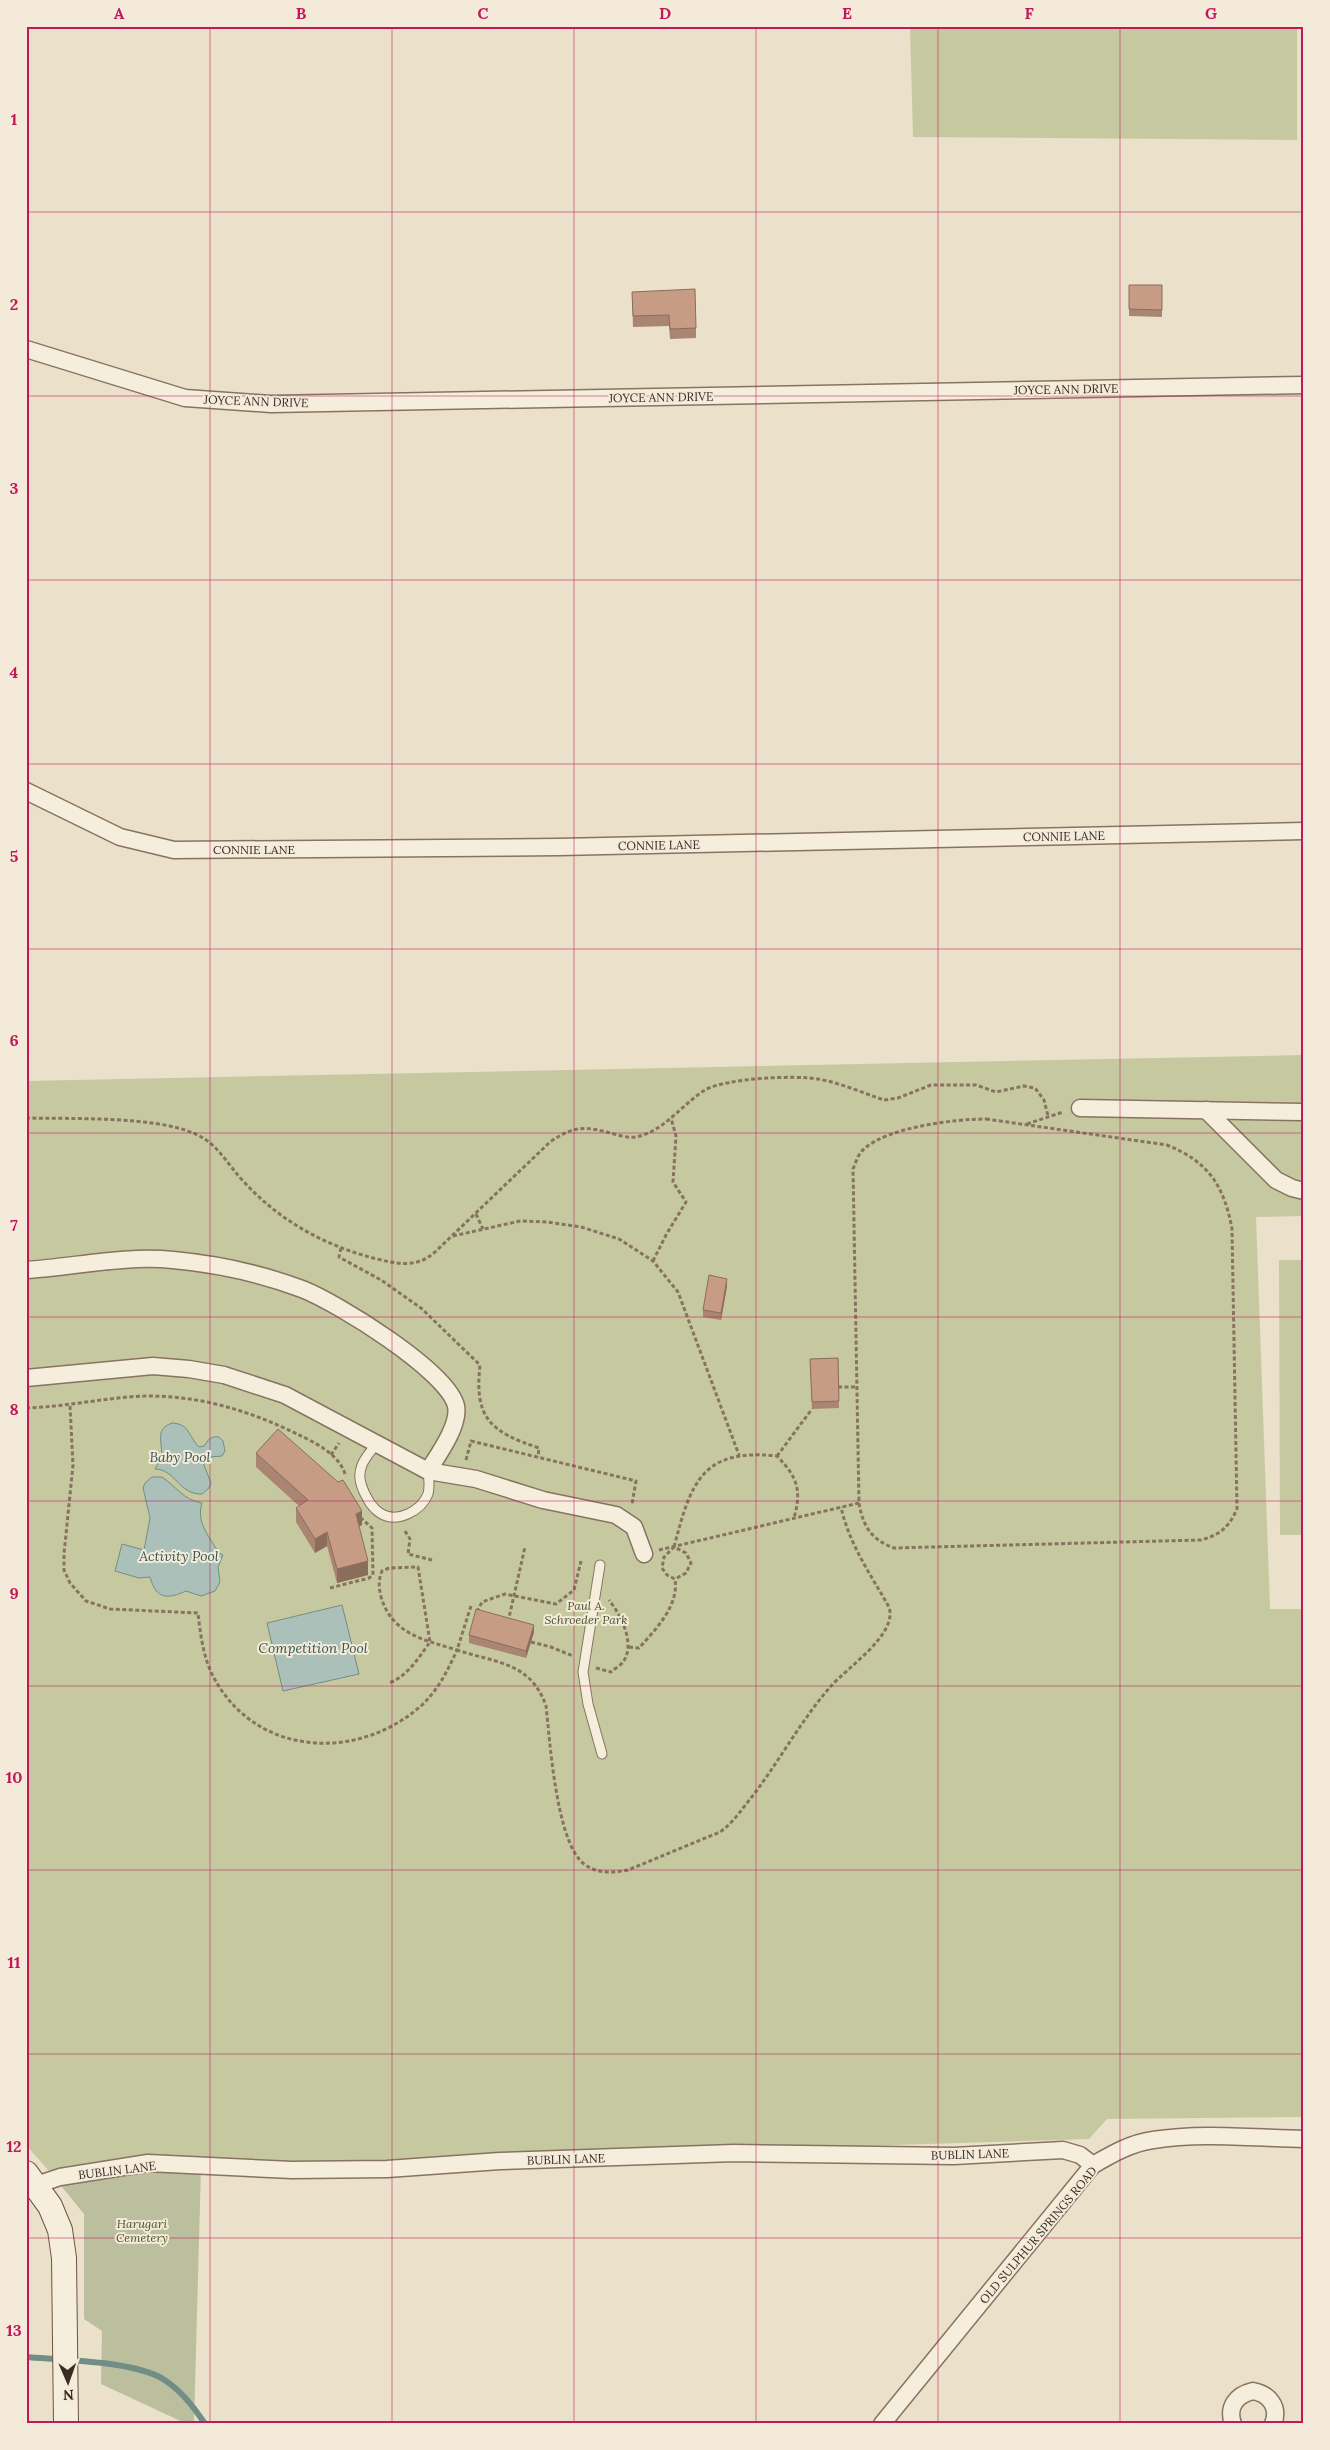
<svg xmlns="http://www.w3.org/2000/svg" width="1330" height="2450" viewBox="0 0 1330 2450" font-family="Lora,serif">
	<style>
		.green { fill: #c6c99f }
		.cemetery { fill: #bcbf9d }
		.water { fill: #aac0b9; stroke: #718e86 }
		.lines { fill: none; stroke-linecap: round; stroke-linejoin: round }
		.stream { stroke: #718e86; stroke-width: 6 }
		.lane-casing { stroke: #877360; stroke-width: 11 }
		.street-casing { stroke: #877360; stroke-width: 19 }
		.secondary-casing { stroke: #695443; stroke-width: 26 }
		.path { stroke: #877360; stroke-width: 3; stroke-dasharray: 4 2.5; stroke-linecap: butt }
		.lane { stroke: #f6eedd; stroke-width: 9 }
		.street { stroke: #f6eedd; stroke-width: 16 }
		.secondary { stroke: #f6eedd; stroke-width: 24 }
		.wall { fill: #aa8672 }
		.shaded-wall { fill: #8b6d5c }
		.building { fill: #c69c84; stroke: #8b6d5c }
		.grid { fill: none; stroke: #c2185b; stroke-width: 1; stroke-opacity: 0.55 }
		.labels { text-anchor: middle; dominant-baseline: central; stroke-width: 4; stroke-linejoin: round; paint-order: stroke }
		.street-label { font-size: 12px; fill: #392c22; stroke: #f3ead9 }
		.park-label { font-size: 12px; font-style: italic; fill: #4b532b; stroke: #f3ead9 }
		.water-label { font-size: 14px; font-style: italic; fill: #335753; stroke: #f3ead9 }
		.neatline { fill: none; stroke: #c2185b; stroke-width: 2 }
		.grid-label { font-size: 16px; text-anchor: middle; font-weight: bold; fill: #c2185b }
	</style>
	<rect width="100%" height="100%" fill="#ebe0ca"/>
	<g class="green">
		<path d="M910 26H1297V140L913 137Z"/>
		<path d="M1304 1055V1216L1256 1217 1270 1609H1304V2117L1107 2119 1089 2139 49 2171 26 2145V1081Z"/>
		<path d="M1279 1260H1304V1535H1280Z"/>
	</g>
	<path class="cemetery" d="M201 2167 194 2424H187L101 2384 102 2331 84 2319V2214L49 2171Z"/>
	<g class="water">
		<path d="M172 1423C190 1424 188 1436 199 1447L204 1446C209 1440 209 1436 219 1437L223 1441 225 1451 222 1456 210 1457 205 1460 204 1465 211 1483 209 1488 202 1494C179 1495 175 1469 155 1469 157 1464 160 1463 161 1458 164 1443 153 1430 172 1423Z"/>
		<path d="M152 1477H162C176 1486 183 1500 202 1503 196 1523 209 1536 219 1553L223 1555 218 1567 220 1582 215 1591 201 1596 186 1591C168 1599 156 1600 150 1577L139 1578 115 1571 122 1544 144 1550 150 1518 143 1488 145 1483Z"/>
		<path d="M342 1605 359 1674 283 1691 267 1623Z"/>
	</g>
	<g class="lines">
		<path class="stream" d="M26 2357C62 2360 133 2361 163 2379 181 2390 194 2407 205 2424"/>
		<g class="lane-casing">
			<g id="lane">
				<path d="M377 1443C372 1450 365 1457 362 1465 358 1475 360 1483 364 1492 368 1500 372 1508 380 1513 397 1524 421 1511 428 1494 430 1486 429 1479 428 1471"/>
				<path d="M600 1565 583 1672 588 1704 602 1754"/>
			</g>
		</g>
		<g class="street-casing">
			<g id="street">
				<path d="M26 349 185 398 271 404 1304 385"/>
				<path d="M26 791 120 837 174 850 559 847 1304 831"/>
				<path d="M1080 1108 1304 1112"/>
				<path d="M1206 1110 1276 1180 1292 1188 1304 1191"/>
				<path d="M26 1270C74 1267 125 1255 173 1260 216 1264 262 1274 302 1289 336 1302 448 1371 456 1406 460 1425 438 1455 428 1471"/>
				<path d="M26 1378 153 1366 189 1369 224 1375 285 1395 428 1471 476 1479 543 1500 616 1515 634 1527 644 1554"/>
				<path d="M36 2185 60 2177 148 2163 292 2170 387 2169 500 2161 734 2153 954 2156 1063 2150 1080 2155 1093 2165"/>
				<path d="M882 2424 1093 2165C1112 2154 1131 2143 1153 2140 1202 2132 1254 2138 1304 2139"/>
				<path d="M1233 2424C1227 2407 1236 2395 1253 2391 1269 2394 1280 2407 1273 2424"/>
			</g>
		</g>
		<g class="secondary-casing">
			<path id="secondary" d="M26 2173 50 2206 60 2230 64 2258 66 2424"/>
		</g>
		<g class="path">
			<path d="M26 1118C71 1119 153 1116 193 1133 218 1143 226 1163 244 1182 280 1221 325 1246 377 1259 398 1264 416 1268 434 1253L550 1142C575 1125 585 1126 614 1134 621 1136 629 1138 636 1137 665 1131 682 1104 705 1090 726 1078 795 1075 818 1079 841 1083 863 1093 884 1100L898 1098 931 1085H976L996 1092 1024 1086 1035 1088 1044 1100 1048 1116"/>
			<path d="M986 1119 1167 1145C1209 1162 1224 1186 1232 1229L1237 1509C1229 1527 1220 1535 1201 1540L894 1548C872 1540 863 1527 859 1503L853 1169C856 1162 858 1154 864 1149 888 1127 955 1119 986 1119Z"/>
			<path d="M1027 1124 1063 1112"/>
			<path d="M476 1214 483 1229"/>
			<path d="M453 1236 520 1221 547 1222 581 1227 619 1239 653 1261 678 1292 739 1455"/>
			<path d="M341 1248 339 1257 381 1280 421 1308 480 1365C474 1419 491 1432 539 1448L538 1457"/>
			<path d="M653 1261 666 1235 686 1202 673 1182 676 1136 671 1118"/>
			<path d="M838 1387H856"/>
			<path d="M70 1406 73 1465 64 1554V1570L70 1583 86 1601 110 1609 198 1613C200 1632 203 1654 211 1672 251 1756 356 1764 422 1705 438 1690 448 1670 457 1650 424 1640 392 1634 381 1597 379 1588 378 1581 382 1571L389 1568 418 1567 430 1642C419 1657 408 1676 389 1683"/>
			<path d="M26 1408C61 1407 94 1400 128 1397 188 1392 244 1408 297 1434 314 1442 339 1454 345 1474"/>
			<path d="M331 1455 339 1443"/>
			<path d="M777 1456 812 1409"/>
			<path d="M466 1460 471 1441 636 1481 632 1504"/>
			<path d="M405 1531 410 1539 408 1554 432 1560"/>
			<path d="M674 1547C691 1482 702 1448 777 1456 797 1477 802 1489 794 1518"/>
			<path d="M659 1550 859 1503"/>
			<path d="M330 1588 369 1578 373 1575 372 1528 361 1518"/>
			<path d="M471 1606 457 1650C496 1663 531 1662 546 1706 550 1741 556 1842 584 1864 597 1874 613 1873 628 1870L720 1832C733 1823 741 1810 751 1798 779 1762 801 1720 831 1686 848 1667 898 1634 889 1607 871 1575 849 1544 841 1507"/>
			<path d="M477 1612 482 1602 505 1594 556 1604 574 1590 581 1561"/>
			<path d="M508 1622 525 1547"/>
			<path d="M531 1642 551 1647 573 1656"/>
			<path d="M629 1647 639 1648C656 1629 679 1606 675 1579L667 1575 662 1568 664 1557 674 1547 686 1553 691 1563 686 1573 675 1579"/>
			<path d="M596 1668 611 1672C614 1669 620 1666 623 1662 636 1644 621 1615 609 1600"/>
		</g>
		<use href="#lane" class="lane"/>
		<use href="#street" class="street"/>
		<use href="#secondary" class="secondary"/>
	</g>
	<g class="wall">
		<path d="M1129 285H1162V317L1129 316Z"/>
		<path d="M632 292 696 328V338L670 339 669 326 633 327Z"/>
		<path d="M727 1286 721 1320 703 1317V1310Z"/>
		<path d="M838 1358 839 1408 812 1409 810 1359Z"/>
		<path d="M256 1453 362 1525 359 1526 368 1575 337 1583 327 1546 315 1553 296 1522V1508L299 1506 256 1467Z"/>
		<path d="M534 1632 526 1658 469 1643V1635Z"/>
	</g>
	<g class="shaded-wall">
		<path d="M727 1279V1286L721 1320V1313Z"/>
		<path d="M362 1511V1525L356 1528V1514Z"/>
		<path d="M327 1532V1546L315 1553V1539Z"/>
		<path d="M368 1561V1575L337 1583V1569Z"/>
		<path d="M534 1625V1632L526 1658V1651Z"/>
	</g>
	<g class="building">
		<path d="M1129 285H1162V310L1129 309Z"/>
		<path d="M695 289 696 328 670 329 669 315 633 316 632 292Z"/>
		<path d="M709 1275 727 1279 721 1313 703 1310Z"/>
		<path d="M838 1358 839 1401 812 1402 810 1359Z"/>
		<path d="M278 1429 338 1482 343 1480 362 1511 356 1514 368 1561 337 1569 327 1532 315 1539 296 1508 308 1500 256 1453Z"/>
		<path d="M476 1609 534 1625 526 1651 469 1635Z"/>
	</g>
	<path class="grid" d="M210 26V2424M392 26V2424M574 26V2424M756 26V2424M938 26V2424M1120 26V2424M26 212H1304M26 396H1304M26 580H1304M26 764H1304M26 949H1304M26 1133H1304M26 1317H1304M26 1501H1304M26 1686H1304M26 1870H1304M26 2054H1304M26 2238H1304"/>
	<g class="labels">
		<g class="street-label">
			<text transform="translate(1066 389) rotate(-1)">JOYCE ANN DRIVE</text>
			<text transform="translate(661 397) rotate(-1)">JOYCE ANN DRIVE</text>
			<text transform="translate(256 401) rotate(2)">JOYCE ANN DRIVE</text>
			<text transform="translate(1064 836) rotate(-1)">CONNIE LANE</text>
			<text transform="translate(659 845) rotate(-1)">CONNIE LANE</text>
			<text x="254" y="849">CONNIE LANE</text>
			<text transform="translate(970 2154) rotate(-2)">BUBLIN LANE</text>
			<text transform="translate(566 2159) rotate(-2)">BUBLIN LANE</text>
			<text transform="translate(117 2170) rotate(-7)">BUBLIN LANE</text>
			<text transform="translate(1038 2235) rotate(-50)">OLD SULPHUR SPRINGS ROAD</text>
		</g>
		<g class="park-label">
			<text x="586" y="1605">Paul A.<tspan x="586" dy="14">Schroeder Park</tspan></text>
			<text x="142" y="2223">Harugari<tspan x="142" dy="14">Cemetery</tspan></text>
		</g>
		<g class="water-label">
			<text x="180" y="1457">Baby Pool</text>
			<text x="179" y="1556">Activity Pool</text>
			<text x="313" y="1648">Competition Pool</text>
		</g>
	</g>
	<rect width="1330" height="2450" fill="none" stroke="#f3ead9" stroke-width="55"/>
	<g transform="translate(68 2382) rotate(178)" stroke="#f3ead9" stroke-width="4" paint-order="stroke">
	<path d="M0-4L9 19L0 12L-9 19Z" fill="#392c22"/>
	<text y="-8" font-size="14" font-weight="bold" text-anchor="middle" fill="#392c22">N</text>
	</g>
	<rect x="28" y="28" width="1274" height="2394" class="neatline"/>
	<g class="grid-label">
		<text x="119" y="19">A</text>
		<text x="301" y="19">B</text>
		<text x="483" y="19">C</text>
		<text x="665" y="19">D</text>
		<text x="847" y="19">E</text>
		<text x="1029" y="19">F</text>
		<text x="1211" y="19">G</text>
		<text x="14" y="125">1</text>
		<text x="14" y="310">2</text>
		<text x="14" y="494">3</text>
		<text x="14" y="678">4</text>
		<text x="14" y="862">5</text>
		<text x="14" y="1046">6</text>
		<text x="14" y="1231">7</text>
		<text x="14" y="1415">8</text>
		<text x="14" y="1599">9</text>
		<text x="14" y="1783">10</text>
		<text x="14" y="1968">11</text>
		<text x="14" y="2152">12</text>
		<text x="14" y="2336">13</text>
	</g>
</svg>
